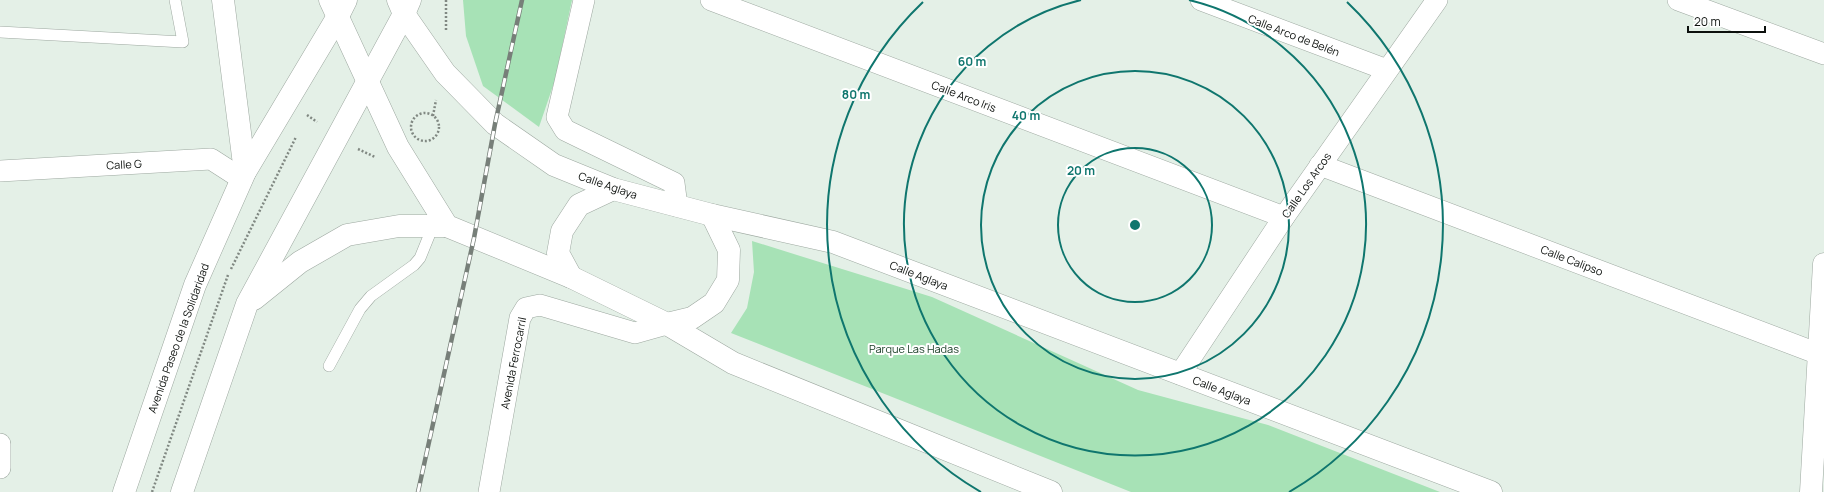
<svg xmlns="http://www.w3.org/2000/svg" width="1824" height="492" viewBox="0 0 1824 492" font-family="Manrope,sans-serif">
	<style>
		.green { fill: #a7e2b6 }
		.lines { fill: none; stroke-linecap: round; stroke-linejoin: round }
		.lane-casing { stroke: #9da8a0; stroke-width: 12 }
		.street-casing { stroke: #9da8a0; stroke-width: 22 }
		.secondary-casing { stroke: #9da8a0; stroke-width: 23 }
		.primary-casing { stroke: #9da8a0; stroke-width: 23 }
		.path { stroke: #808882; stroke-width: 2.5; stroke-dasharray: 2 2; stroke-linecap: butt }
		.lane { stroke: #fff; stroke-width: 11 }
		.street { stroke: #fff; stroke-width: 21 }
		.secondary { stroke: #fff; stroke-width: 22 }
		.primary { stroke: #fff; stroke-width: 22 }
		.rail-casing { stroke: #777f79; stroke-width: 4.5 }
		.rail { stroke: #fff; stroke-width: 3; stroke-dasharray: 9; stroke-linecap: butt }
		.ring { fill: none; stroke: #0f766e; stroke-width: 2 }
		.labels { text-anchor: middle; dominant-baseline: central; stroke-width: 4; stroke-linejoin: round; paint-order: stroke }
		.street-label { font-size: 11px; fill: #0c100d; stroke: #fff }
		.park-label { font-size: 11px; fill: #143a21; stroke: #fff }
		.centre { fill: #0f766e; stroke: #fff; stroke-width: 2 }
		.ring-label { font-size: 12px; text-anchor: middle; font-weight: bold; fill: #0f766e; stroke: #fff; stroke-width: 4; stroke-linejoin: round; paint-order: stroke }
	</style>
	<rect width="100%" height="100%" fill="#e4f0e7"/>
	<g class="green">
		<path d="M463 0H572L555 80 539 127 483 86 466 36Z"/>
		<path d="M752 241 932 297 1138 390 1268 425 1440 492H1131L731 333 747 308 754 272Z"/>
	</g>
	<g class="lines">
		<g class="lane-casing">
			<g id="lane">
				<path d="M0 32 183 42 175 0"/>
				<path d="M329 366 360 309 371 296 414 265 420 258 433 226"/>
			</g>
		</g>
		<g class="street-casing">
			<g id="street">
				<path d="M584 0 557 117 565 130 674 183 677 206"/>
				<path d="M711 0 1284 217"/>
				<path d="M1201 0 1387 70"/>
				<path d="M1678 0 1824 54"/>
				<path d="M1320 165 1824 356"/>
				<path d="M0 171 211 159 242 179"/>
				<path d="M1180 374 1284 217 1437 0"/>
				<path d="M0 444V468"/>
				<path d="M489 492 520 318 526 308 540 305 635 333 667 324"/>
			</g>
		</g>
		<g class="secondary-casing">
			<g id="secondary">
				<path d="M330 0 398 147 447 226 571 277 667 324 733 363 1051 492"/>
				<path d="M398 0 404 14 445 73 495 124 554 165 613 189 712 215 833 242 1491 492"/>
				<path d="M571 277 558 253 562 231 579 205 613 189"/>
				<path d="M667 324 692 318 714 303 728 280 729 250 712 215"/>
				<path d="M1811 492 1824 264"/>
			</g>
		</g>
		<g class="primary-casing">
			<g id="primary">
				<path d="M223 0 245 172"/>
				<path d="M254 299 300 262 347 235 399 226H447"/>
				<path d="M124 492 195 285 245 172 337 18 346 0"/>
				<path d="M182 492 247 304 404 14 410 0"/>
			</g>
		</g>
		<g class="path">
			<path d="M446 0V31"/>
			<circle cx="425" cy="127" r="14"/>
			<path d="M307 115 317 122"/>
			<path d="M433 116 436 100"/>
			<path d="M358 149 375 157"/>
			<path d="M231 269 296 137"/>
			<path d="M152 492 228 275"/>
		</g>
		<use href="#lane" class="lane"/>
		<use href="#street" class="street"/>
		<use href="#secondary" class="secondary"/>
		<use href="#primary" class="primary"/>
		<g class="rail-casing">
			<path id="rail" d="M418 492 474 238 495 124 522 0"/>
		</g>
		<use href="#rail" class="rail"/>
	</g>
	<g class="ring">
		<circle cx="1135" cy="225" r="77"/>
		<circle cx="1135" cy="225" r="154"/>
		<path d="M1189 0A231 231 0 1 1 1081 0"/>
		<path d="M981 492A308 308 0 0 1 923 2M1347 2A308 308 0 0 1 1289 492"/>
	</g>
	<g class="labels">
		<g class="street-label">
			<text transform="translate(1294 35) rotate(21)">Calle Arco de Belén</text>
			<text transform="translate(964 96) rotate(21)">Calle Arco Iris</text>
			<text transform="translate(124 164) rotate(-3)">Calle G</text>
			<text transform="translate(608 185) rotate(19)">Calle Aglaya</text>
			<text transform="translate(1306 185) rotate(-55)">Calle Los Arcos</text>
			<text transform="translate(1572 260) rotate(21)">Calle Calipso</text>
			<text transform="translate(919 275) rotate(21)">Calle Aglaya</text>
			<text transform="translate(178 338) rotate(-70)">Avenida Paseo de la Solidaridad</text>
			<text transform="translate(513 363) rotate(-79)">Avenida Ferrocarril</text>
			<text transform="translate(1222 390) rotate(21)">Calle Aglaya</text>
		</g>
		<g class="park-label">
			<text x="914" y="348">Parque Las Hadas</text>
		</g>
	</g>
	<circle cx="1135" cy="225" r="6" class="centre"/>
	<g class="ring-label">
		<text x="972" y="66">60 m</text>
		<text x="856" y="99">80 m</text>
		<text x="1026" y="120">40 m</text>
		<text x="1081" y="175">20 m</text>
	</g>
	<path d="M1688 26v6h77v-6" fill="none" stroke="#0c100d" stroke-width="2"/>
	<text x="1694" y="26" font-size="12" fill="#0c100d" stroke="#ffffff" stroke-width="3" paint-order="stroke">20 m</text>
</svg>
